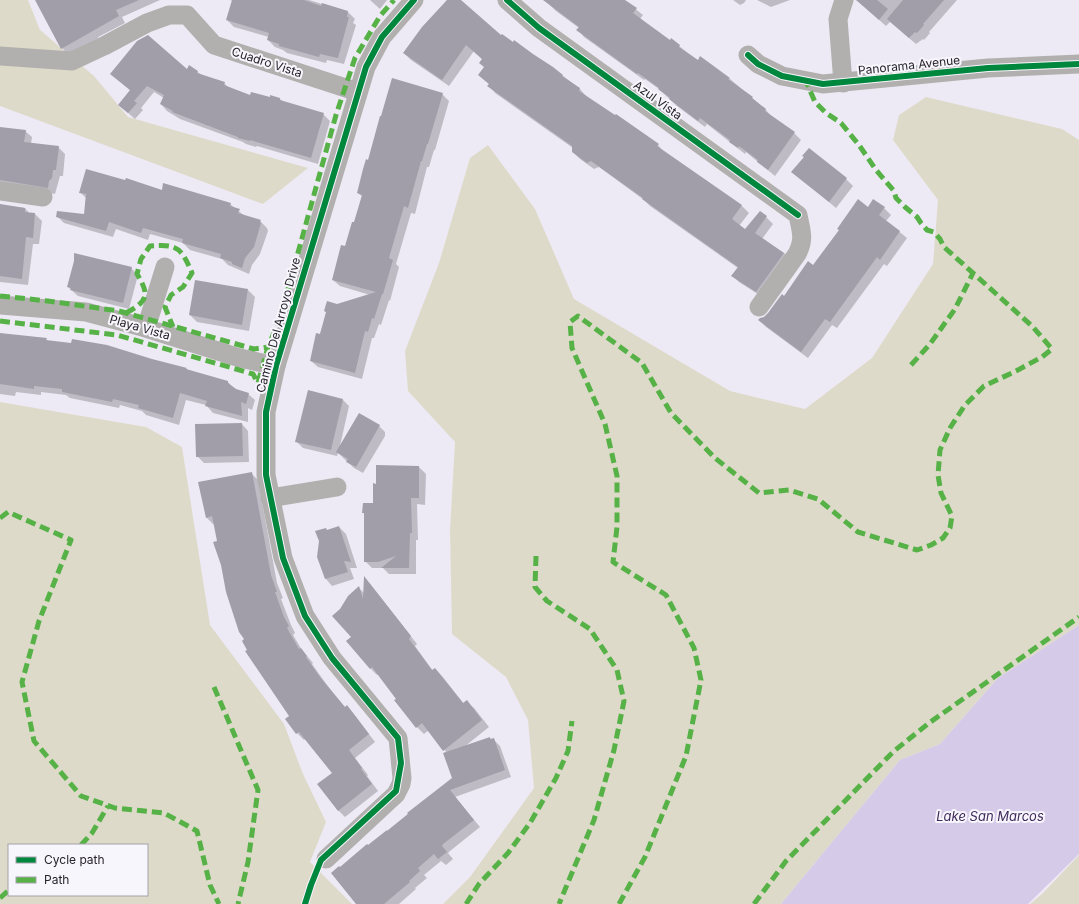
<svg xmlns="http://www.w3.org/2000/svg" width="1079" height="904" viewBox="0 0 1079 904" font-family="Inter,sans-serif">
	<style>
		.green { fill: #dedaca; fill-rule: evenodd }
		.water { fill: #d5cae8 }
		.shadow { fill: #0003 }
		.building { fill: #a29ea9 }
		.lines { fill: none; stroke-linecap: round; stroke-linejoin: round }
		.minor { stroke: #b2b0af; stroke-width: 19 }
		.quiet { stroke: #56b246; stroke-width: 5; stroke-dasharray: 10 5; stroke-linecap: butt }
		.cycleway-casing { stroke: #f8f6fd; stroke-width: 8 }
		.cycleway { stroke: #00873e; stroke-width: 6 }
		.labels { text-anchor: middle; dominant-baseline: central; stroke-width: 4; stroke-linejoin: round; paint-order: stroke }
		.street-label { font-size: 12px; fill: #26242a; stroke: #f8f6fd }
		.water-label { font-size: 13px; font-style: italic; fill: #3f2b5b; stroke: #f8f6fd }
	</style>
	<rect width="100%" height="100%" fill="#eeeaf5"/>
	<g class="green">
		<path d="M0 0H28L40 30 94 76 128 117 308 168 263 204 0 106Z"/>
		<path d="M926 97 1062 129 1079 140V625L998 678 940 744 900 760 781 904H443L470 877 534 788 528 720 506 677 452 634 450 530 455 442 408 391 405 351 439 263 470 158 488 145 535 209 574 299 730 391 805 409 872 358 933 264 938 200 893 140 899 115Z"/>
		<path d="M0 402 146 427 182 447 210 625 284 724 303 774 326 822 310 862 352 904H0ZM9 845H147V895H9Z"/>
		<path d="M1079 855V904H1030L1043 893Z"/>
	</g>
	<path class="water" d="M1079 625V854L1028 904H781L900 760 940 744 998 678Z"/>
	<g class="shadow">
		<path d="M38 0H160L122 17 125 23 98 37 99 38 69 55 62 48Z"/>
		<path d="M230 0H309L348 12 355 19 353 23 356 25 344 64 327 60 326 63 287 53 283 50 275 47 268 40 269 37 234 27 227 20 233 1Z"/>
		<path d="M370 0H387L380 9Z"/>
		<path d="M447 0H460L501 37 562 75 580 89 586 96V97L658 145 664 152 742 206 749 213 739 226 745 230 760 212 766 217 773 224 762 239 784 253 791 260 764 298 739 282 733 276 738 268 650 206 644 200 599 167 594 169 580 159 573 152V148L495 93 489 86 490 85 479 75 485 67 483 60 474 51 449 86 411 60 404 53Z"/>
		<path d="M552 0H624L643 15 640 19 670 41 679 46 698 61 729 78 766 110 772 117 794 133 801 140 775 176 746 152 745 154 707 124 705 127 677 106 659 89 645 79 644 80 584 37 578 30 579 28 556 11 549 4Z"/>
		<path d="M733 0H746L744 3 740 5Z"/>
		<path d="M757 0H790L771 7Z"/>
		<path d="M862 0H957L929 32 930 33 924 40 923 39 916 44 890 22 886 26 867 9Z"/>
		<path d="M190 67 202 75 224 83 229 88 251 96 280 99 283 102 323 114 330 121 318 164 257 146 256 147 246 144 243 142 180 119 167 111 161 104 164 98 154 92 141 108 143 110 135 119 119 105 131 91 111 74 187 70Z"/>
		<path d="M442 94 449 101 435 150H434L429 167H427L415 214 411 213 396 264 399 267 390 301 389 300 381 325 379 324 374 338H372L362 379 318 367 311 361 327 313 325 311 337 305 370 295 340 286 333 280 355 224 363 197 358 193 368 161Z"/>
		<path d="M0 128 25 131 32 137 31 144 58 147 65 154 63 176H60L55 194 9 187H0Z"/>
		<path d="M793 172 846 179 853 186 836 208Z"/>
		<path d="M162 191 230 204 246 217 260 221 267 228 268 231 260 254 252 265 249 274 228 265 222 259 190 250 183 243 150 234 148 240 116 229 113 237 64 223 57 216 85 215 87 199 81 193Z"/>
		<path d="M0 205 25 208 30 214H35L42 221 39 244H33L28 285 0 282Z"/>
		<path d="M868 208H884L891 215 886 221 907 238 887 266 884 264 837 328 832 325 808 358 766 327 760 321 769 314Z"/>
		<path d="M131 268 138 275 129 309 78 296 68 287Z"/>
		<path d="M248 290 255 297 249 331 197 322 190 315Z"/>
		<path d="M0 334 46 339 48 341 152 360 186 369 189 371 228 382 234 389 248 394 255 400 252 410 248 408V422L213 413 206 405 186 400 179 425 146 415 142 411 120 405 119 408 70 398 66 395 41 392V395L16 392 15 396 0 394Z"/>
		<path d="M342 399 349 406 340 446 378 425 385 432V436L363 473 354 468 338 453 337 456 303 448 296 441Z"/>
		<path d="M242 424 248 431 249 462 204 463 197 456Z"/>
		<path d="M419 467 426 474 425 505 417 504 418 540H416V574H389L383 568H372L365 561V514L363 513 374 504 377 485Z"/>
		<path d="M251 473 258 480 277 583 283 598 281 599 291 625 295 633 293 635 302 650 313 663 312 664 327 685 345 708 347 707 353 713 375 742 355 758 368 775 367 776 378 791 345 817 338 810 333 774 305 739 304 740 297 733 290 716 248 650 218 541 215 524H213L206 517Z"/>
		<path d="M339 527 346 534 357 568H350L354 579 332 586 326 579 327 531Z"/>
		<path d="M370 584 417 644 415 646 433 671 435 669 442 676 464 704 467 702 474 708 489 727 464 747 490 738 491 739H493L500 746 511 777 455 797 480 827 450 851 448 853 453 859 446 865 441 861 424 875 427 878 415 888 416 889 399 904H357L340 869 453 778 447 753 429 730 424 734 417 727 395 701 397 699 378 674 377 675 370 668 352 637 341 610 359 588 364 593Z"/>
	</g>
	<g class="building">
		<path d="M35 0H139L116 10 119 16 61 49Z"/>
		<path d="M232 0H304L321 6 322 3 348 11 347 17H349L338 58 320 54 319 57 279 46V44L267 40 269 33 226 20Z"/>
		<path d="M447 0H461L501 35 502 34 513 42 514 40 533 54 553 67 563 75 562 76 580 88 579 91 615 115 616 114 659 144 657 146 742 205 732 219 745 229 760 211 767 216 755 233 784 253 756 292 731 276 738 267 642 199 643 198 591 161 587 163 572 152V146L487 86 489 84 478 75 484 67 479 63 482 59 466 45 442 80 403 53 422 27Z"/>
		<path d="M543 0H625L637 8 633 13 670 40 671 38 680 45 679 47 698 60 700 56 730 78 728 79 753 97 752 98 766 109 765 111 795 132 768 170 757 162 758 160 739 146 738 148 729 142 730 140 700 118 698 121 669 99 670 98 658 89 659 88 638 73 637 74 576 30 579 27Z"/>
		<path d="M856 0H877L888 9 879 20Z"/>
		<path d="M903 0H944L923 24 924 25 917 33 915 32 909 38 887 19Z"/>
		<path d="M148 35 187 69 189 65 198 71 197 73 225 82 224 85 250 95 251 92 270 97V95L280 98V100L324 113 311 158 250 140V141L238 138V137L172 112 173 111 160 104 164 95 147 86 134 101 137 103 128 113 118 105 130 90 110 74 137 41Z"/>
		<path d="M392 78 443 93 428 144H427L422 161H421L408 208 404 206 389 258 393 260 383 294H382L374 319 372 318 368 332 365 331 355 373 310 361 316 333 320 334 326 312 324 311 327 301 337 304 376 292 332 280 341 245 345 246 352 222H354L362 195 357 193 363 169 366 159 368 160 380 116H381Z"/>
		<path d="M0 127 26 130 24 142 59 146 56 170H53L52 178 49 181 48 188 0 180Z"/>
		<path d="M809 148 847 178 829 202 791 172 804 157 802 156Z"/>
		<path d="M86 169 125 180 126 178 162 190 163 183 231 203 230 206 240 209 238 213 261 220 260 222 261 223 254 247 245 258 242 268 232 264V262L220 258 221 254 182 243 183 239 143 228 141 233 109 222 106 231 56 217 57 211 84 214 86 194 79 193Z"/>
		<path d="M858 199 868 207 873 199 885 207 879 215 900 231 880 260 877 257 830 322 825 319 801 352 758 320 760 318 764 317 768 313 782 294 784 296 808 261 813 265 839 230 837 229Z"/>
		<path d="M0 204 25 208V212L35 213 33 238 26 237 22 279 0 276Z"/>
		<path d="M74 253 132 267 123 303 70 290 71 288 67 287 74 261Z"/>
		<path d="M195 280 248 289 242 325 189 315Z"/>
		<path d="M0 333 47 338 46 340 71 343 72 339 107 345 152 359 187 368 186 369 228 381V383L236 389 249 393 246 404 241 402 242 416 205 406 207 401 180 393 173 418 138 408 139 405 113 399 112 402 62 392V389L34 386V389L0 384Z"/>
		<path d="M308 390 343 399 331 450 295 442Z"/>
		<path d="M359 413 380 425 356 467 346 462 348 459 336 452Z"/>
		<path d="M242 423 243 456 196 457 195 424Z"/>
		<path d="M376 465 419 466V498H411L412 533H410L409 568H381L396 556 378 562H364V513H362L363 503H373V483L376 484Z"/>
		<path d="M252 472 271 575 277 592H275L284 617 289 626 287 628 299 649 301 648 307 656 306 657 320 677 345 707 347 705 369 734 349 750 362 768 361 769 372 784 338 811 317 784 332 773 299 732 296 734 285 719 289 716 245 651 247 650 242 641 244 639 239 632 226 592 221 565 213 542 217 541 212 516 206 518 198 482Z"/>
		<path d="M339 526 351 562 344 561 348 572 325 579 317 557 319 541 315 531 326 528 327 530Z"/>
		<path d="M364 576 411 636 409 639 432 670 435 668 463 703 467 700 482 720 443 751 422 723 416 728 394 700 396 699 372 667 370 669 346 641 351 637 332 616 340 609 348 596 359 586 363 599Z"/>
		<path d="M490 737V739L494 738 505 770 450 790 474 820 443 844 442 846 447 852 438 859 434 854 418 868 420 871 409 881 410 882 384 904H356L331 873 339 866 340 867 367 844 368 845 373 841 387 830V831L408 814 407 813 452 778 443 753Z"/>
	</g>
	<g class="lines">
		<g class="minor">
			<path d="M507 0 539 28 798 215C801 231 805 239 797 254L759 307"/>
			<path d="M748 55 758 64 782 76 823 84 988 68 1079 64"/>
			<path d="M0 56 72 61 104 46 147 23 169 15H187L214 45 358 92"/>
			<path d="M843 83 838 19 844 0"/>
			<path d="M0 191 43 197"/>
			<path d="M0 305 86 312 139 326 240 358 276 366"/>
			<path d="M146 328 165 267"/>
			<path d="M270 498 337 487"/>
			<path d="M326 859 396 794 401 784 402 778 398 738 332 658 305 616 283 558 266 475V412L276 366 366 67 382 37 414 0"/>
		</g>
		<g class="quiet">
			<path d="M0 296 48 301 119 311 254 349 268 347"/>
			<path d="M126 313C148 301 150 295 137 274L141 259 150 246C177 244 181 247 192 273L183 287 171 295 165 307 173 327"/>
			<path d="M0 321 117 335 236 369 253 374 258 383 268 347 280 318 336 115 355 58 380 16 394 0"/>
			<path d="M911 365 930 344 955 309 973 273"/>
			<path d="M0 518 8 512 71 540 39 621 22 682 34 741 81 796 115 808 164 813 197 831 210 885 219 904"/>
			<path d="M536 556 535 587 547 601 590 629 617 670 624 701 614 750 594 820 559 904"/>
			<path d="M214 687 258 790 248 862 238 904"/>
			<path d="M81 845 92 833 108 806"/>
			<path d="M0 898 9 890"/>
			<path d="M466 904 479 884 508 853 530 823 556 778 568 751 572 721"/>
			<path d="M619 904 645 857 686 756 701 680 694 648 666 595 613 562 617 527V476L605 424 572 348 570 322 578 316 642 363 671 413 715 458 759 493 789 490 818 499 858 532 917 550 931 545 943 538 950 528 952 516 941 493 938 475 940 450 950 428 965 405 984 386 1016 371 1042 357 1052 349 1032 326 944 247 940 239 934 232 927 230 921 223 917 217 905 207 896 198 894 191 876 170 859 145 841 123 826 113 815 102 806 81"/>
			<path d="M754 904 786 861 894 751 929 723 1079 617"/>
		</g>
		<g class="cycleway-casing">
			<g id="cycleway">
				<path d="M507 0 539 28 798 215"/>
				<path d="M748 55 758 64 782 76 823 84 988 68 1079 64"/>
				<path d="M305 904 311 885 321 860 396 791 401 763 398 738 332 658 305 616 283 558 266 475V412L276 366 366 67 382 37 414 0"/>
			</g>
		</g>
		<use href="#cycleway" class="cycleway"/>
	</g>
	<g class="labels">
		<g class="street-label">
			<text transform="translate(267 62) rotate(18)">Cuadro Vista</text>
			<text transform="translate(909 65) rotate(-6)">Panorama Avenue</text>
			<text transform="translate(658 100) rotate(36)">Azul Vista</text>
			<text transform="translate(278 325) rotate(-75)">Camino Del Arroyo Drive</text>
			<text transform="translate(140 327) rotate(16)">Playa Vista</text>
		</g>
		<g class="water-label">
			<text x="990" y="816">Lake San Marcos</text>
		</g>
	</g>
	<rect x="8" y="844" width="140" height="52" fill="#f8f6fd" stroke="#a4a2a9"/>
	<rect x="16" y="857" width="20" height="6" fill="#00873e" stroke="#a4a2a9"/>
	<text x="44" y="864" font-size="12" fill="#26242a">Cycle path</text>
	<rect x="16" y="877" width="20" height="6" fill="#56b246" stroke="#a4a2a9"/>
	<text x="44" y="884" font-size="12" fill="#26242a">Path</text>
</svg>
